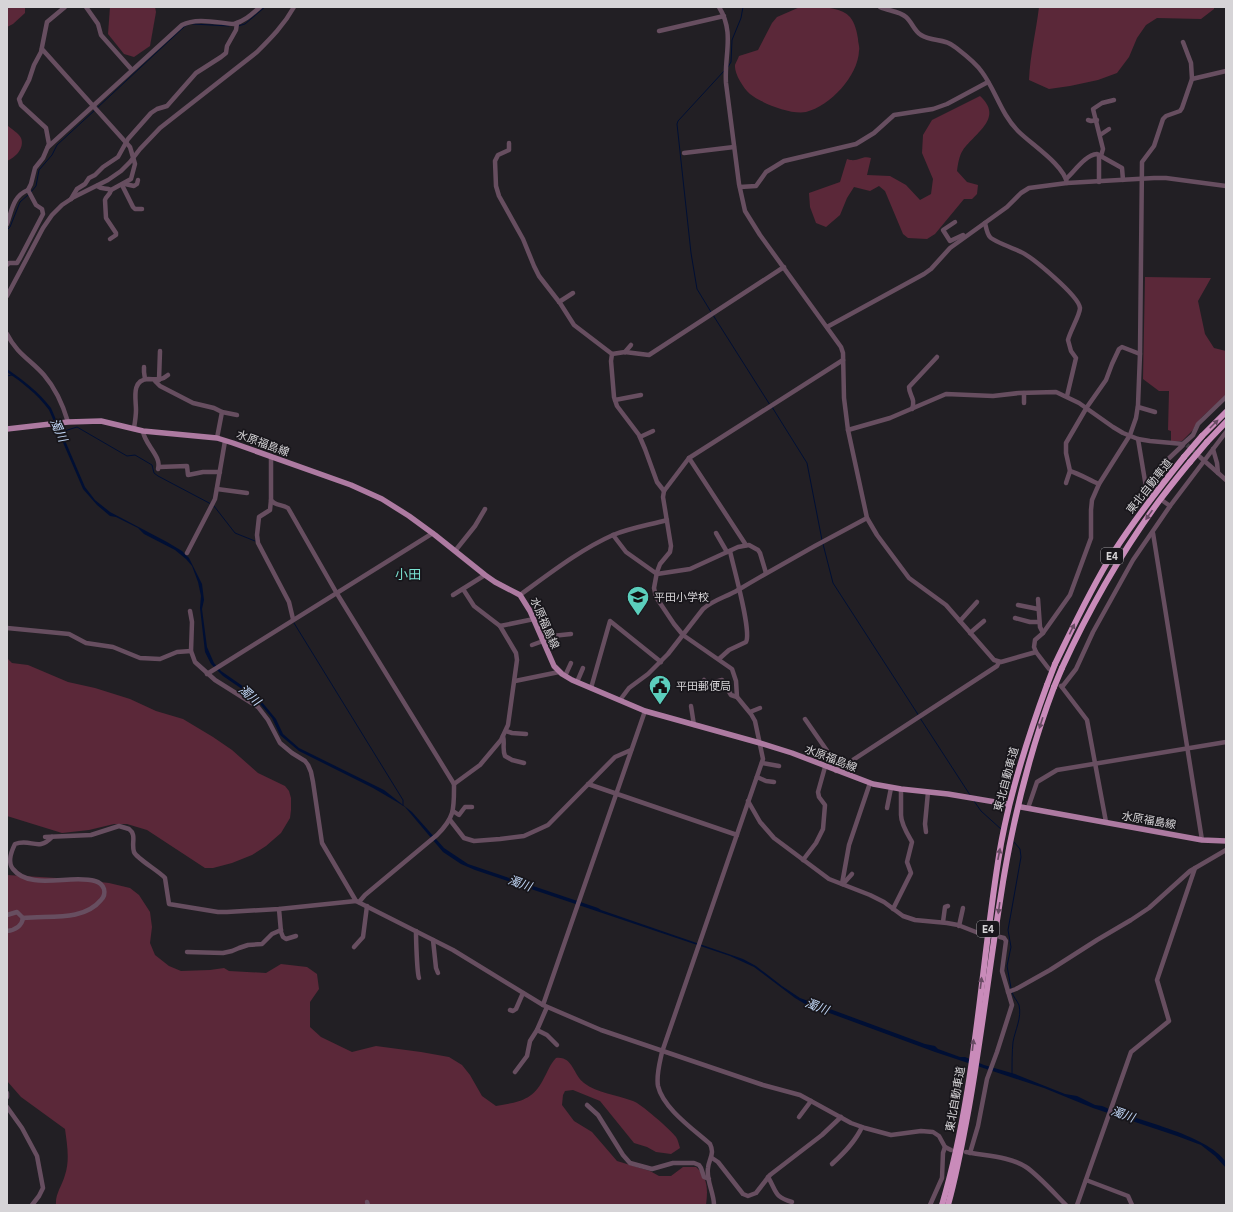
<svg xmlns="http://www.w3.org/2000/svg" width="1233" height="1212" viewBox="0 0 1233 1212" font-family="'IBM Plex Sans','Noto Sans JP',sans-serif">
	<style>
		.green { fill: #5b2839 }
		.water { fill: #000f34 }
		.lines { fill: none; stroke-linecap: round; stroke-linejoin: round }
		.stream { stroke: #000f34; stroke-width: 1 }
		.minor-tunnel { stroke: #3d3a3f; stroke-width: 4.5; stroke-dasharray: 4.5 2; stroke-linecap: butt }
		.minor { stroke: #674e60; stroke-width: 4.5 }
		.major { stroke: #ad7aa1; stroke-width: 5.5 }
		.highway { stroke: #c98bba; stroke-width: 6 }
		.highway-bridge { stroke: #c98bba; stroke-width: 6 }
		.oneway { fill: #684b63 }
		.labels { text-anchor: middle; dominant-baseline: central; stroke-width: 3.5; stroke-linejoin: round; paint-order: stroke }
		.shield { fill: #18161b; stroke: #9d9b9f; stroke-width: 1 }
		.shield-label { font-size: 10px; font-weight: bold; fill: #d6d4d7 }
		.street-label { font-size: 11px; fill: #d6d4d7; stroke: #18161b }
		.poi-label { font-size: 11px; fill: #d6d4d7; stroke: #18161b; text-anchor: start }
		.water-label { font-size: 12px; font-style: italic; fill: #c3d9f9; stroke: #18161b }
		.quarter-label { font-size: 13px; fill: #7be2d1; stroke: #18161b }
	</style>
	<rect width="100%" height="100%" fill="#221f24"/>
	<g class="green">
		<path d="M7 7H25V13L13 24 7 27Z"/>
		<path d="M110 7H155L156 12 150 46 134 57 124 54 108 34Z"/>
		<path d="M800 7C814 7 840 5 850 17 855 23 857 32 858 39 858 43 860 47 859 51 858 76 830 106 806 112 791 115 761 103 750 94 743 88 734 73 735 65 736 62 738 59 739 56L758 50 772 23 777 17Z"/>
		<path d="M1039 7H1214V9L1201 19 1157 18 1146 25 1137 38 1129 57 1117 73 1098 80 1070 86 1049 89 1029 80C1030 55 1036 32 1039 7Z"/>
		<path d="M980 96C1004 118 976 132 963 150 959 156 958 164 957 171L967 182 978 185 977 194 972 199H964L935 234 927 239 908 238 903 234 885 191 879 186 870 191 854 187 847 198 840 215 826 227 816 223 810 207 809 193 840 182 847 159C858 163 861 155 871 158L867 175 890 176 906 185 920 200 931 194 933 179 922 153 923 135 932 120Z"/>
		<path d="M7 125C11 129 19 133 21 138 25 148 15 158 7 161Z"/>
		<path d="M1145 277 1211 278 1198 301 1205 334 1214 348 1226 351V395L1202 417 1195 426 1193 430 1182 441 1171 442V431L1168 430 1169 391H1159L1143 379Z"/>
		<path d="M7 658 12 663 28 665 68 682 95 688 130 699 156 711 183 719 213 737 232 750 258 773 285 786 289 791 291 798V810L290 818 281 833 266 846 252 855 232 863 213 868H205L147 830 127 824H114L89 830 62 833 7 816Z"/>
		<path d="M7 875 73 879 109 883 130 888 139 895 150 912 152 927 150 943 155 955 169 966 181 971 210 970 224 968 229 971 266 973 281 964 307 967 317 974 319 989 310 1002V1027L321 1037 352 1052 376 1046 421 1052 449 1057 462 1065 470 1075 482 1096 496 1106C518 1102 532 1101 543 1080 548 1071 549 1066 556 1058 573 1056 573 1075 584 1083 597 1093 617 1095 633 1101 640 1103 671 1130 676 1137 678 1140 679 1145 680 1148L671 1154 656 1152 647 1147 634 1143 600 1101 573 1090 565 1091 563 1095 562 1105 574 1121 592 1132 617 1161 650 1171 659 1176H671L683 1167H696C708 1177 708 1190 706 1205H56C55 1194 62 1186 65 1175 70 1160 67 1144 65 1129L21 1097 7 1081Z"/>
	</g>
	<path class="water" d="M7 369C23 380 39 392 51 408L85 487 95 500 110 512 167 542 182 551 189 558 202 584 204 600 202 609 207 647 214 663 221 671 257 696 276 719 283 734 299 748 384 790 412 812 444 848 468 864 598 908 601 910 743 959 756 966 782 986 800 998 925 1044 935 1046 938 1049 960 1057H965L984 1065 1015 1074 1065 1094 1077 1096 1095 1105 1102 1106C1134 1120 1207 1134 1226 1162V1168L1215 1156 1201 1145 1177 1136 1093 1108 1044 1088 935 1052 805 1004 795 998 754 967 730 956 475 870 461 864 443 852 405 807 397 802 373 788 299 751 280 735 272 718 255 698 223 676 211 664 205 652 200 608 201 596 198 582 192 566 186 559 175 550 144 534 138 528 116 517 110 516 97 505 83 489 49 410C37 394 23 383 7 372Z"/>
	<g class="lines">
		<g class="stream">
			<path d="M193 24 229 26"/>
			<path d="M238 26 245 24 265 7"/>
			<path d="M728 67 731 62 732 40 741 18 743 7"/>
			<path d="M97 108 185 26 189 24"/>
			<path d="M31 192 36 186 39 170 52 155 57 145 95 110"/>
			<path d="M7 230 10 227 20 202 28 195"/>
			<path d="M711 312 697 289 691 253 677 124 678 121 724 71"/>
			<path d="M713 315 770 405"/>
			<path d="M7 376 12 375"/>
			<path d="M772 407 807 463 822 540"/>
			<path d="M61 432 77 427 127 456 135 455 152 465 154 473 158 476 211 504"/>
			<path d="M214 506 235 533 255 541"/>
			<path d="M823 544 833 583 919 716"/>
			<path d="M294 623 403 800V805"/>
			<path d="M920 718 970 795"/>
			<path d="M974 801 981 811 1002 830"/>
			<path d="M1011 988 1007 966 1011 947 1008 930 1021 857 1020 849 1014 842"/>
			<path d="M1012 1074C1012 1063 1012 1052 1013 1042 1015 1030 1022 1018 1019 1005 1017 1000 1013 997 1012 992"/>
		</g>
		<path class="minor-tunnel" d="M1187 445 1199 456"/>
		<g class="minor">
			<path d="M86 7 98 24 101 35 132 70"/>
			<path d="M719 7C735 33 724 55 726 83L739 184 745 211 760 235 841 347 843 353 844 398 848 430 867 518 877 535 909 578 946 605 994 660 1001 662 1036 652 1049 669"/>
			<path d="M880 7C888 11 899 11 906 17 912 22 914 31 921 35 932 42 945 38 955 47 964 54 975 62 982 72 996 91 1001 114 1018 131 1032 145 1064 165 1067 183"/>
			<path d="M659 31 724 16"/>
			<path d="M42 49 130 147 135 164 131 179 111 190C106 187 102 190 97 186"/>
			<path d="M1192 79 1226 71"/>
			<path d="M1088 120 1091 121 1097 120"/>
			<path d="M1100 135 1109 129"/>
			<path d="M509 143V150L498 155 495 161 496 186 499 196 523 239 534 266 539 276 560 303 574 325 612 354 611 361 614 397 617 406 639 435 645 449 657 482 664 491"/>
			<path d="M48 147 182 25C197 17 218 23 234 24 245 21 252 14 260 7"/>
			<path d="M684 153 734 147"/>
			<path d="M1101 156 1103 149 1093 109 1102 103 1114 100"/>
			<path d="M1066 179C1075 171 1085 155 1097 154L1122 168 1123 180"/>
			<path d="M1099 182V155"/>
			<path d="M125 184 134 186 137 184 138 180"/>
			<path d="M122 185 133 207 135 209H142"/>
			<path d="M740 187 756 186 766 172 784 161 856 144 874 133 894 115 933 109 947 104 988 82"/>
			<path d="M71 199 77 189 85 184 89 178 95 175 103 167 118 157 128 139 151 113 157 109 167 106 196 73 221 57 226 53 227 46 236 30 237 23"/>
			<path d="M955 222 943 230 950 241 963 235"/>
			<path d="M985 223C986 227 987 234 990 237 993 241 1015 249 1021 252 1032 257 1079 296 1080 308 1080 315 1070 331 1068 340L1071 351 1076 358 1067 396"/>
			<path d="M7 224C12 210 13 196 28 190L31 184 35 168 43 158 49 144 46 128 21 105 19 99 29 80 34 65 41 52 47 22 65 7"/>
			<path d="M110 239 116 235V233L106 218 105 200C106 196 110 195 111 190"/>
			<path d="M7 265 9 263H17L20 258 43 214 42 209 36 205 28 190"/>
			<path d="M7 296 43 228 52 215 62 205 74 197 108 180 121 171 130 162 140 149 160 128 257 52C271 38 284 25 294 7"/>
			<path d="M559 302 573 293"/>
			<path d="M827 327 924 274 931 269 950 248 1007 207 1021 193 1029 188 1067 183 1154 178H1166L1226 186"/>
			<path d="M7 334C17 354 31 360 44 375 56 389 63 405 68 422"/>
			<path d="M625 352 631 345"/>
			<path d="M612 354 625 352 649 355 784 267"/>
			<path d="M144 367V372L145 379"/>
			<path d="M159 380 160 351"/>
			<path d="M155 381 160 386 193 403 214 408 222 412 237 415"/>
			<path d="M1024 393V403"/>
			<path d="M615 400 641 395"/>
			<path d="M1138 407 1155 412"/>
			<path d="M912 409C916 398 909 396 909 387L937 357"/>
			<path d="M134 428C135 422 136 416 136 410 136 399 131 380 148 379 156 379 161 381 168 375"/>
			<path d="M848 430 890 418 946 394 993 396 1019 393 1056 392 1079 403 1113 427 1123 433 1138 439 1150 441 1183 444 1193 435 1198 424 1226 397"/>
			<path d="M143 431C144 444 162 456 158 469"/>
			<path d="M640 437 653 431"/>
			<path d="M217 438 222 412"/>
			<path d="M1138 439 1146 487 1151 491"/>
			<path d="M1213 449 1217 463 1218 473"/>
			<path d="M271 457V500C275 506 282 504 288 508L336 592 454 784C454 809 455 817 437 835L365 895 359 902"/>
			<path d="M1200 457 1226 480"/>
			<path d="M689 458 746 545"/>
			<path d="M159 467 187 466 188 475 203 472H220"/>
			<path d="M1070 471C1080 474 1089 480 1099 484"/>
			<path d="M1066 483 1070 471 1066 453V443L1087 407 1106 380 1112 364 1119 349 1122 347 1140 354"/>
			<path d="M217 489 247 493"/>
			<path d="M271 500 270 510 259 517 257 535 258 543 289 602 293 619"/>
			<path d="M1135 501 1163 464 1183 445"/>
			<path d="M1163 501 1170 506"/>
			<path d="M716 533 727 552"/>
			<path d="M1153 533 1202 840"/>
			<path d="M613 535 626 552 657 574 690 569 738 547 749 545 758 550 760 553 766 573"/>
			<path d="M455 551 475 526 485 509"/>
			<path d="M187 553 215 499 225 441"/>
			<path d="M453 595 485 575"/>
			<path d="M520 595C549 574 581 549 613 535 630 528 649 525 667 520"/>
			<path d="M1038 599 1040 627 1043 633"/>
			<path d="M1018 605 1038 609"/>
			<path d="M190 611 192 622 191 651 195 662 215 680 258 707 268 720 280 743 292 753 305 761 308 765 311 772 313 782 322 843 356 901 453 950 543 1005 601 1030 763 1085 800 1095 851 1123 865 1128 891 1135 921 1131 933 1132 939 1136 945 1147 951 1150"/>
			<path d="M1015 618 1030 622H1039"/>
			<path d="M960 621 977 602"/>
			<path d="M500 626 534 619"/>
			<path d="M7 628 69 634 86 643 113 647 140 658 160 659 177 652 191 651"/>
			<path d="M970 633 984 621"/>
			<path d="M543 640 552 636 571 634"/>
			<path d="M532 645 543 641"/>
			<path d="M1036 652 1034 647 1035 640 1043 633 1070 595 1091 538V510L1092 500 1099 484 1130 435 1136 418 1138 405 1140 354 1142 162 1154 146 1163 119 1166 116 1180 111 1182 108 1192 79 1191 63 1183 42"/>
			<path d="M719 659 729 650 746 642C752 631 733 566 730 551"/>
			<path d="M207 674 433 533"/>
			<path d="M565 676 571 663"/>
			<path d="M704 680 708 684 722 680 731 695 737 697"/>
			<path d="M515 681 559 672"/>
			<path d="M577 682 583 668"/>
			<path d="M1061 686 1087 720 1106 822"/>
			<path d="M1062 687 1076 669 1093 632 1133 560 1170 506 1226 432"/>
			<path d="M591 688 610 621 661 662"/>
			<path d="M620 700 629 688 648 674 668 654 703 609C713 600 726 597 738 590 780 565 823 541 867 518"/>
			<path d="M691 706 694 725"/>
			<path d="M750 712 760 708"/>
			<path d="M805 719 839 768"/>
			<path d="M506 731 512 733 526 734"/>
			<path d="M503 736C505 743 502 749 505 756L512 760 524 763"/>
			<path d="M762 763 779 766"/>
			<path d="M836 771 997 666 999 662"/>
			<path d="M757 777 766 781 774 782"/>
			<path d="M454 784 480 765 501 740 508 725 517 660 516 653 500 626 474 606 463 589"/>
			<path d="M588 784 737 835"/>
			<path d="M748 801 760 822 774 838 829 879 870 895 884 902 903 916 915 920 947 923 958 925 981 934"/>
			<path d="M887 808 891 788"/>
			<path d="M1028 808 1037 782 1057 770 1226 742"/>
			<path d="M453 811 459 815 465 807H472"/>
			<path d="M450 820 464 838 474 841 500 839 524 836 548 825 615 757 631 750"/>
			<path d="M926 832 925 824 928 792"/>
			<path d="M45 837 91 835 119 826 129 829C137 835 131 843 134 852 137 859 159 871 165 878L169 904 218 912H227L279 909 356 901"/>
			<path d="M803 860 816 843 823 829 825 805 819 797 818 792 825 767"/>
			<path d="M842 884 849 845 870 783"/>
			<path d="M843 884 852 874"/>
			<path d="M279 909 281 932 283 937 286 939 296 936"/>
			<path d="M893 909 911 873 907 862 912 842C908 835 901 824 901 815 901 807 901 798 901 789"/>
			<path d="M7 915 17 912 23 918"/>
			<path d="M23 918C48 915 83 922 101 900 104 897 105 893 104 889 102 884 99 882 95 881 71 874 30 891 13 869 7 862 11 852 15 844 31 838 38 852 52 837"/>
			<path d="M943 922 945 907 948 906"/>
			<path d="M959 926 963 908"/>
			<path d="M7 931C15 930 22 926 23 918"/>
			<path d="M416 931C416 939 417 973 419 978"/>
			<path d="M433 940 436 968 438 973"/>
			<path d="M354 947 363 937 367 906"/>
			<path d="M187 952 223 953 232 951 239 948 248 945 262 944 272 934 281 930"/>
			<path d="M1008 992 1016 989 1050 970 1097 940 1131 920 1149 908 1190 871 1226 850"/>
			<path d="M543 1005 645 711"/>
			<path d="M510 1010 513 1011 516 1009 523 993"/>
			<path d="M537 1030 547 1035 557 1045"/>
			<path d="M515 1072 527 1056 530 1041 537 1030 547 1007"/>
			<path d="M7 1093V1097"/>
			<path d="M587 1105 598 1115 623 1155 630 1163 652 1169 673 1163H694L699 1165 701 1168 704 1177 709 1179"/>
			<path d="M7 1107 22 1128 37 1156 43 1188 39 1196 32 1205"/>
			<path d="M799 1117 811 1101"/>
			<path d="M966 1152C985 1156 1009 1156 1026 1167 1038 1175 1055 1194 1066 1205"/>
			<path d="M970 1153 978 1126 987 1079 997 1052 1012 1005 1002 971 1006 941 1004 938 1000 937"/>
			<path d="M712 1158 718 1162 743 1194 748 1196 756 1193 770 1175 822 1135 841 1117"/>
			<path d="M832 1164C844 1153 855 1142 862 1127"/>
			<path d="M768 1177C777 1192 774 1197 792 1202"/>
			<path d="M1086 1180 1128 1196 1132 1205"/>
			<path d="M367 1202 368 1205"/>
			<path d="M714 1205C714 1193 706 1180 708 1168 709 1158 715 1154 710 1144 693 1129 663 1108 658 1086 656 1075 660 1062 662 1052L763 759 755 721 751 714 737 697 736 681 732 669 683 635 674 624 656 597 654 588 657 572 660 564 670 552 671 546 663 497 664 491 689 458 843 360"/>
			<path d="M930 1205 942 1178 943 1153 945 1147"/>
			<path d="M1077 1205 1131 1052 1169 1021 1157 980 1195 868"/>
		</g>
		<g class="major">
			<path d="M7 429 68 422 101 421 143 431 217 438 233 443 351 485 382 499 409 516 435 535 485 575 495 582 520 595 530 611 554 666 562 674 572 680 645 711 760 743 792 753 873 784 901 789 948 794 1007 804"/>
			<path d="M1021 807 1202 840 1226 841"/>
		</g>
		<g class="highway">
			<path d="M1202 436 1226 412"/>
			<path d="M1207 442 1226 422"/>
			<path d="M1055 664C1073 627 1091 588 1113 553 1135 519 1159 488 1184 457"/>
			<path d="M1062 668C1089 609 1121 553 1159 501 1169 488 1179 475 1190 462"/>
			<path d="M942 1205C975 1094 980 976 998 862 1007 801 1026 742 1047 685"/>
			<path d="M948 1205C957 1173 963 1140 969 1107 981 1039 989 970 1000 901 1011 827 1028 756 1054 687"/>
		</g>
		<g class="highway-bridge">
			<path d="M1184 457 1202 436"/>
			<path d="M1190 462 1207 442"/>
			<path d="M1047 685 1055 664"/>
			<path d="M1054 687 1062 668"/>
		</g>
	</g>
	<defs><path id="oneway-solid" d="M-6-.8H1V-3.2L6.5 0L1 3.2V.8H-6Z"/></defs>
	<g class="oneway">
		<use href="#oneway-solid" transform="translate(1214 424) rotate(-45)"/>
		<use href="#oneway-solid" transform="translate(1149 515) rotate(125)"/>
		<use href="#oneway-solid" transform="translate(1072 629) rotate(-64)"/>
		<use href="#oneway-solid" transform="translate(1041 723) rotate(108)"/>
		<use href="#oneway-solid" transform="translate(999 854) rotate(-79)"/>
		<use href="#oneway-solid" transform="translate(999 908) rotate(98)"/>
		<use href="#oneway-solid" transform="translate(981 983) rotate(-83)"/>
		<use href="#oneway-solid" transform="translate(973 1045) rotate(-83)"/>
	</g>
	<defs>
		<g id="school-pin" transform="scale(1.15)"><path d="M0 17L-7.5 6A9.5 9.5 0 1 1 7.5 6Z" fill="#5bcebc" stroke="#18161b"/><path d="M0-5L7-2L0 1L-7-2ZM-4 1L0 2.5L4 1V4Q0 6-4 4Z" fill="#111"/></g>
		<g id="civic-pin" transform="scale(1.15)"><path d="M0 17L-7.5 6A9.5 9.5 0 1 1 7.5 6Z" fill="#5bcebc" stroke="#18161b"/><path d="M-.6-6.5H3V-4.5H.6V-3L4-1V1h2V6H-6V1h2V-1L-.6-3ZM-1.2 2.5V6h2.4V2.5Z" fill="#111"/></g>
	</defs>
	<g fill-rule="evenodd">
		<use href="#school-pin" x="638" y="597"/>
		<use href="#civic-pin" x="660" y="686"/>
	</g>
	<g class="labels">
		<g class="shield">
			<rect x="1101" y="548" width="22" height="16" rx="3"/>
			<rect x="977" y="921" width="22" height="16" rx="3"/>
		</g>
		<g class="shield-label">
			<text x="1112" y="556">E4</text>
			<text x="988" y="929">E4</text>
		</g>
		<g class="street-label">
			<text transform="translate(263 443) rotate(20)">水原福島線</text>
			<text transform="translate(1149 486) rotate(-52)">東北自動車道</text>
			<text transform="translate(545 623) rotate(66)">水原福島線</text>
			<text transform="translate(831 758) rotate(21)">水原福島線</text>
			<text transform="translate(1006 779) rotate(-75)">東北自動車道</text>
			<text transform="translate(1149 820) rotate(10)">水原福島線</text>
			<text transform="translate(955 1099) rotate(-80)">東北自動車道</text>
		</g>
		<g class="poi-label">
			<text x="654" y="597">平田小学校</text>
			<text x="676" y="686">平田郵便局</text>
		</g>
		<g class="water-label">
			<text transform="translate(59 430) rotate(66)">濁川</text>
			<text transform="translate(250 695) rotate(42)">濁川</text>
			<text transform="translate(520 883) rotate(19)">濁川</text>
			<text transform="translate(817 1006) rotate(21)">濁川</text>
			<text transform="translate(1123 1114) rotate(19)">濁川</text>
		</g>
		<g class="quarter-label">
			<text x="408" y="574">小田</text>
		</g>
	</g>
	<rect width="1233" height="1212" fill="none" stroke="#d6d4d7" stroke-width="16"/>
</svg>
